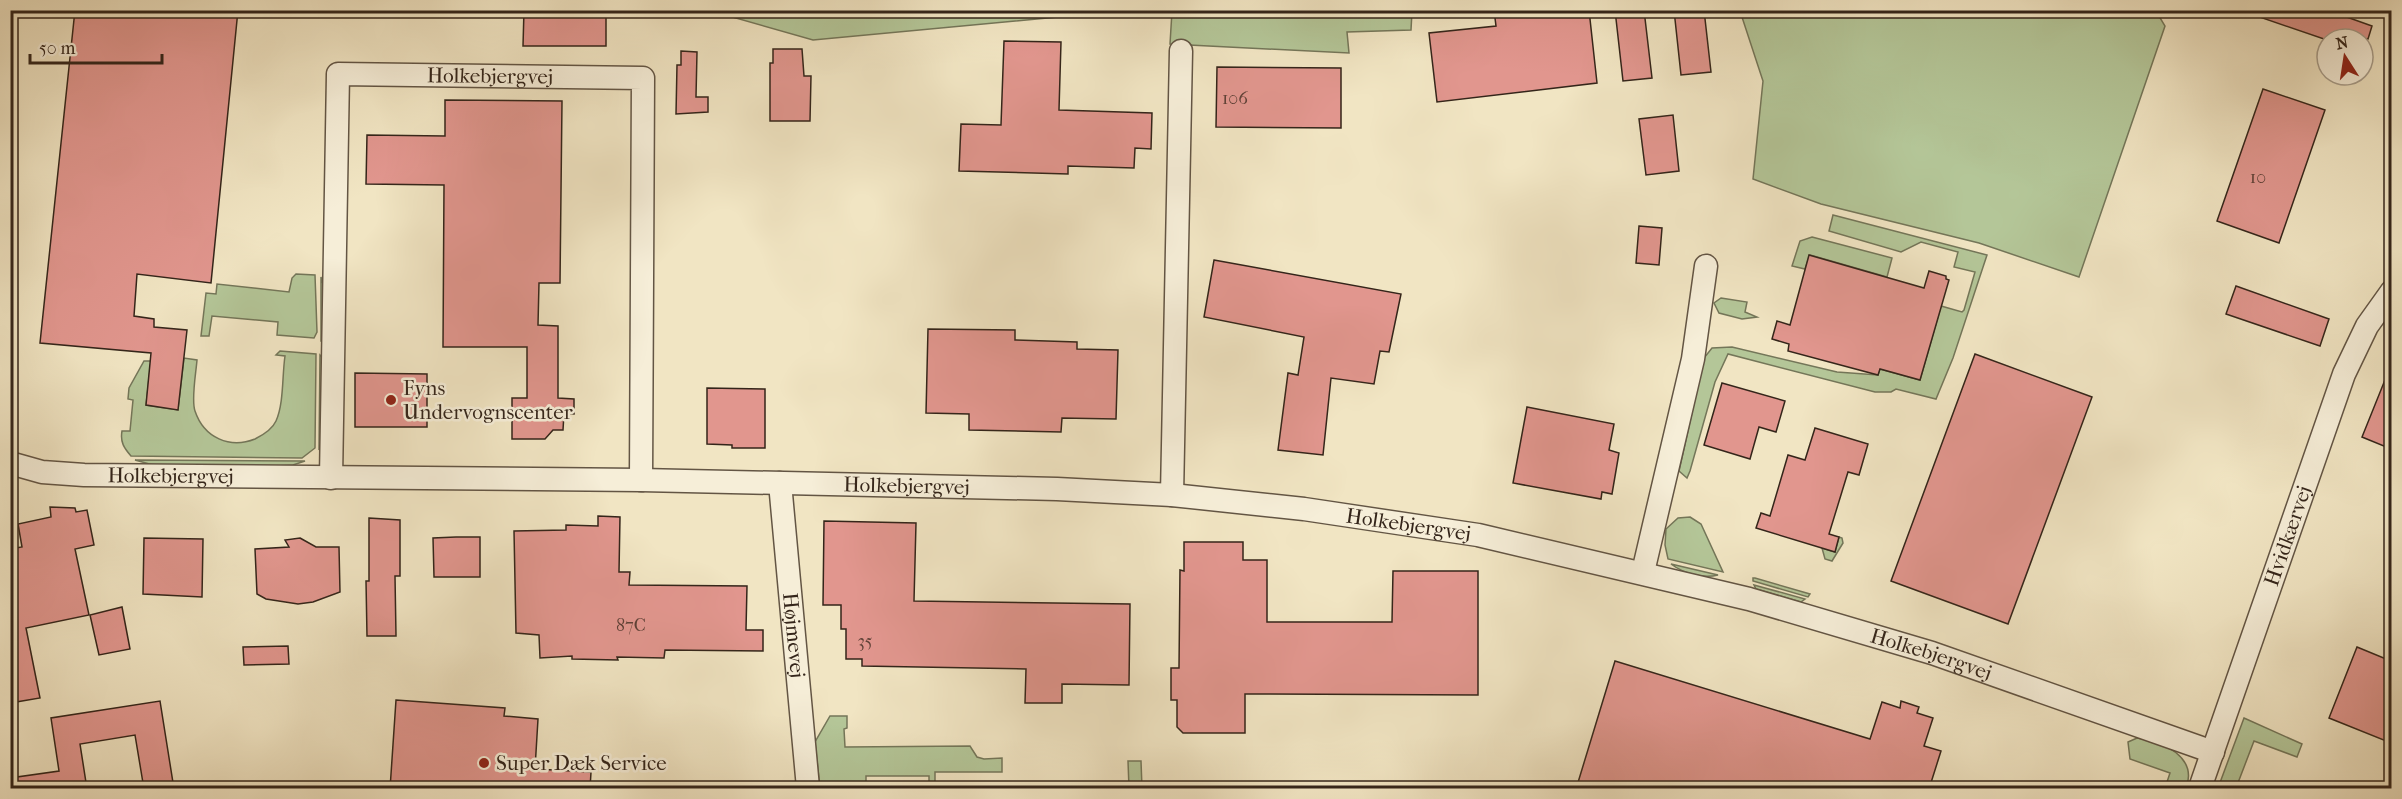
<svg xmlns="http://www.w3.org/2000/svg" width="2402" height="799" viewBox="0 0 2402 799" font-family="'IM FELL French Canon',serif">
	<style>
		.green { fill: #b4c698; stroke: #747659; stroke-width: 1.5 }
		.building { fill: #e1968e; stroke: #34251a; stroke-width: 1.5 }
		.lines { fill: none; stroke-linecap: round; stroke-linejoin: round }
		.minor-casing { stroke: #635544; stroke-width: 25 }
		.minor { stroke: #f6eed8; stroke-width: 22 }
		.poi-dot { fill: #8f2418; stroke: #f6eed8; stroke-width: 2 }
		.labels { text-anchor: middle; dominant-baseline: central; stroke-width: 5; stroke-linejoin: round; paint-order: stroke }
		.number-label { font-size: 18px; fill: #5f4137 }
		.street-label { font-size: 21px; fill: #34251a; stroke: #f6eed8 }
		.poi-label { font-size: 21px; fill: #34251a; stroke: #f6eed8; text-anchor: start }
	</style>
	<rect width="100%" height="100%" fill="#f1e5c3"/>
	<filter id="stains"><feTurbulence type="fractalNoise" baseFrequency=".00333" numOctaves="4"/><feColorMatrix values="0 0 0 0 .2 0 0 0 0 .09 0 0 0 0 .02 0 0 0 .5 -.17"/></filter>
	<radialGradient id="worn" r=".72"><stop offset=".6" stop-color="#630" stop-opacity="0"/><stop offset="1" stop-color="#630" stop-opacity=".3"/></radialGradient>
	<g class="green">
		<path d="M711 11V10L1121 11 813 40Z"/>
		<path d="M1172 11H1412L1411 30 1347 32 1349 53 1170 44Z"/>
		<path d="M1740 11H2156L2165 26 2079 277 1979 243 1821 204 1753 179 1763 81Z"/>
		<path d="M1833 215 1987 255 1953 358 1936 399 1896 389 1891 392H1875L1728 354 1715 382 1690 471 1687 478 1679 471 1704 358 1712 348 1732 347 1837 372 1878 375 1880 369 1920 380 1941 306 1962 312 1964 310 1975 272 1954 267 1958 252 1921 242 1901 252 1829 231Z"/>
		<path d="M1812 237 1892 258 1887 277 1810 255 1805 269 1792 266 1800 241Z"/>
		<path d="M296 274 315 275 317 332 314 338 277 335 278 322 212 316 209 336H201L206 293 216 294 217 284 289 292 292 278Z"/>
		<path d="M321 277 324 288 323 341H321Z"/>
		<path d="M1721 298 1747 302 1745 312 1757 317 1742 319 1719 313 1714 303Z"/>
		<path d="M280 351 316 354 315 448 302 458 131 456C124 448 120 442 122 431H130L133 400 128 399 129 388 144 361H151L146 405 178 410 184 358 197 360C196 373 191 400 195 411 204 438 230 449 255 439 263 435 272 430 276 421 284 403 282 376 285 356L276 355Z"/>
		<path d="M320 355 323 358 322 440 319 450Z"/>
		<path d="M135 460 305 461 293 465 277 466 153 465Z"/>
		<path d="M1690 517 1701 524 1723 572 1668 559 1665 545 1666 529 1678 518Z"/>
		<path d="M1839 537 1842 538 1843 543 1832 561 1825 559 1822 548 1835 552Z"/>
		<path d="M1671 564 1718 575C1703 579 1683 573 1671 564Z"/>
		<path d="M1753 578H1755L1810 594 1808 597 1753 581Z"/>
		<path d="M1754 585 1805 599 1801 602 1756 589Z"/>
		<path d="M830 716H847V728L844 729 845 747 970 746 977 757 984 759 1002 758V772H935V788H929V776H866V788H820L815 742Z"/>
		<path d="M2244 718 2302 744 2297 757 2254 741 2236 788H2218Z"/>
		<path d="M2137 738C2163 741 2198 757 2186 788H2165L2170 773 2130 759 2128 742Z"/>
		<path d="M1128 761H1141L1142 788H1129Z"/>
	</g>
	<g class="building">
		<path d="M75 10H238L211 283 137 274 134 316 154 319V327L187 330 178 410 146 405 151 353 40 343Z"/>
		<path d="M524 10H606V46H523Z"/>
		<path d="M1494 10H1589L1597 83 1437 102 1429 33 1496 26Z"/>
		<path d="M1615 10H1644L1652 78 1623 81Z"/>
		<path d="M1674 10H1704L1711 72 1681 75Z"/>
		<path d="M2248 10H2327L2372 26 2368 39H2324L2248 13Z"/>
		<path d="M1004 41 1061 42 1059 110 1152 113 1151 149 1135 148 1134 168 1068 166V174L959 171 961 124 1001 125Z"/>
		<path d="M773 49H802L804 76H811L810 121H770V63H773Z"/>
		<path d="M681 51 697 52 696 97H708V112L676 114 677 65H681Z"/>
		<path d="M1217 67 1341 68V128L1216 127Z"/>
		<path d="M2263 89 2325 110 2279 243 2217 221Z"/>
		<path d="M445 100 562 101 560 283H539L538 325 558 326V398L574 399V414L564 413 563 430H553L545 439H512V398H527V347H443L444 185 366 184 367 135 445 136Z"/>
		<path d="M1673 115 1679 171 1646 175 1639 119Z"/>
		<path d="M1639 226 1662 228 1659 265 1636 263Z"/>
		<path d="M1809 255 1924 288 1929 271 1946 276V279L1949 280 1920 380 1880 369 1878 375 1788 351 1789 344 1772 339 1777 321 1790 325Z"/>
		<path d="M1214 260 1401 294 1389 352 1380 351 1374 384 1331 378 1323 455 1278 450 1288 373 1298 375 1304 337 1204 317Z"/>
		<path d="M2236 286 2329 319 2320 346 2226 314Z"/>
		<path d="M928 329 1015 330V340L1077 342V349L1118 350 1116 419 1062 418 1061 432 969 430V414L926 413Z"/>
		<path d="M1975 354 2092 397 2008 624 1891 581Z"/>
		<path d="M2391 365V449L2362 437Z"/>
		<path d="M355 373 427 374V427H355Z"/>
		<path d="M1722 383 1785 401 1776 432 1759 427 1750 459 1704 445Z"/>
		<path d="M707 388 765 389V448H732V445L707 444Z"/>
		<path d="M1527 407 1614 424 1609 450 1619 453 1612 494 1602 492 1601 499 1513 483Z"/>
		<path d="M1815 428 1868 444 1859 475 1848 472 1829 534 1839 537 1835 552 1756 528 1761 513 1770 516 1788 455 1805 460Z"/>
		<path d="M50 507 75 508 76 512 87 510 94 545 75 549 89 615 26 628 40 698 10 703V549L22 547 18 524 51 517Z"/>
		<path d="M598 516 620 517 619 572H630L629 585 747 586 746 630H763V651L665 650 664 658 617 657 618 660 572 659V656L540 658 539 635 516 633 514 531 566 530V525L598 526Z"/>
		<path d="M369 518 400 520V576H395L396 636H367L366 581H369Z"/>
		<path d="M824 521 916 523 914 601 1130 604 1129 685 1062 684V703H1025L1026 669 862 666V659H846V629H841V605H823Z"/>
		<path d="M456 537H480V577H434L433 538Z"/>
		<path d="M144 538 203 539 202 597 143 594Z"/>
		<path d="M300 538 316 547H339L340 592 313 602 298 604 266 599 257 594 255 549 289 547 285 540Z"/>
		<path d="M1184 542H1243V560H1267V622H1392L1393 571H1478V695L1245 694V733H1183L1177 727V700H1171V668H1179L1180 570 1184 571Z"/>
		<path d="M122 607 130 649 99 655 90 615Z"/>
		<path d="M288 646 289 664 244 665 243 647Z"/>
		<path d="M2357 647 2391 661V743L2329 718Z"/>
		<path d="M1615 661 1870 739 1882 702 1900 708 1901 701 1919 707 1917 713 1933 718 1924 746 1941 751 1929 789H1576Z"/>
		<path d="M396 700 505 708 504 716 538 719 535 769 591 772 590 789H390Z"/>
		<path d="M160 701 174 789H144L135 735 80 744 87 789H10V778L59 771 51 718Z"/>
	</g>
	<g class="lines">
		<g class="minor-casing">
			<g id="minor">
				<path id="s1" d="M10 463 42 472 84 475 641 480 1057 489 1172 495 1304 509 1478 535 1749 599 1932 653 2213 752"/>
				<path id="s2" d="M331 478 338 74 643 78 641 480"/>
				<path id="s3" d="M780 483 808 788"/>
				<path d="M1172 495 1181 51"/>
				<path d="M1643 572 1693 359 1706 266"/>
				<path id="s4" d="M2200 788 2344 374 2367 326 2392 291"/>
			</g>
		</g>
		<use href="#minor" class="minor"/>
	</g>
	<g class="poi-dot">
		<circle cx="391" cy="400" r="6"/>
		<circle cx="484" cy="763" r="6"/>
	</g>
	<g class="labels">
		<g class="number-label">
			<text x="1235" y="98">106</text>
			<text x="2258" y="177">10</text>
			<text x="631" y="625">87C</text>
			<text x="865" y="641">35</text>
		</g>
		<g class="street-label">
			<text stroke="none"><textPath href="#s2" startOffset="556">Holkebjergvej</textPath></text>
			<text stroke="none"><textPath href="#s1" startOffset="162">Holkebjergvej</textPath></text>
			<text stroke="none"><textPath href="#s1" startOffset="898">Holkebjergvej</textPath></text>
			<text stroke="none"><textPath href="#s1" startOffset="1402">Holkebjergvej</textPath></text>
			<text stroke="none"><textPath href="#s4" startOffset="267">Hvidkærvej</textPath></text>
			<text stroke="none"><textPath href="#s3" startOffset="153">Højmevej</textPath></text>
			<text stroke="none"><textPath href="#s1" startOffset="1941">Holkebjergvej</textPath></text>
		</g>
		<g class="poi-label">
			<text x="403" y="388">Fyns<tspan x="403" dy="24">Undervognscenter</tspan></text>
			<text x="496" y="763">Super Dæk Service</text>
		</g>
	</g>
	<rect width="2402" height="799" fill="none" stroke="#f1e5c3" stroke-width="36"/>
	<rect x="12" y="12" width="2378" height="775" fill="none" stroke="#34251a" stroke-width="3"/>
	<rect x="18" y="18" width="2366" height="763" fill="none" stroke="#34251a" stroke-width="1.5"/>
	<g transform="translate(2345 57) rotate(348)"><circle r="28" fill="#f6eed8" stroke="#a89e8c" stroke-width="1.5"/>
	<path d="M0-4.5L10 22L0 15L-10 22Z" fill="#8f2418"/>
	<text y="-9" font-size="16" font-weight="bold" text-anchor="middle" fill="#34251a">N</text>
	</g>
	<path d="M30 54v9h132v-9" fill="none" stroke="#34251a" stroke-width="3"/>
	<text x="39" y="54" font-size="18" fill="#34251a" stroke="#f6eed8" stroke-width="4.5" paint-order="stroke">50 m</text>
	<rect width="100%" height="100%" filter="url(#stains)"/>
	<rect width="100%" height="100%" fill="url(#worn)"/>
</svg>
